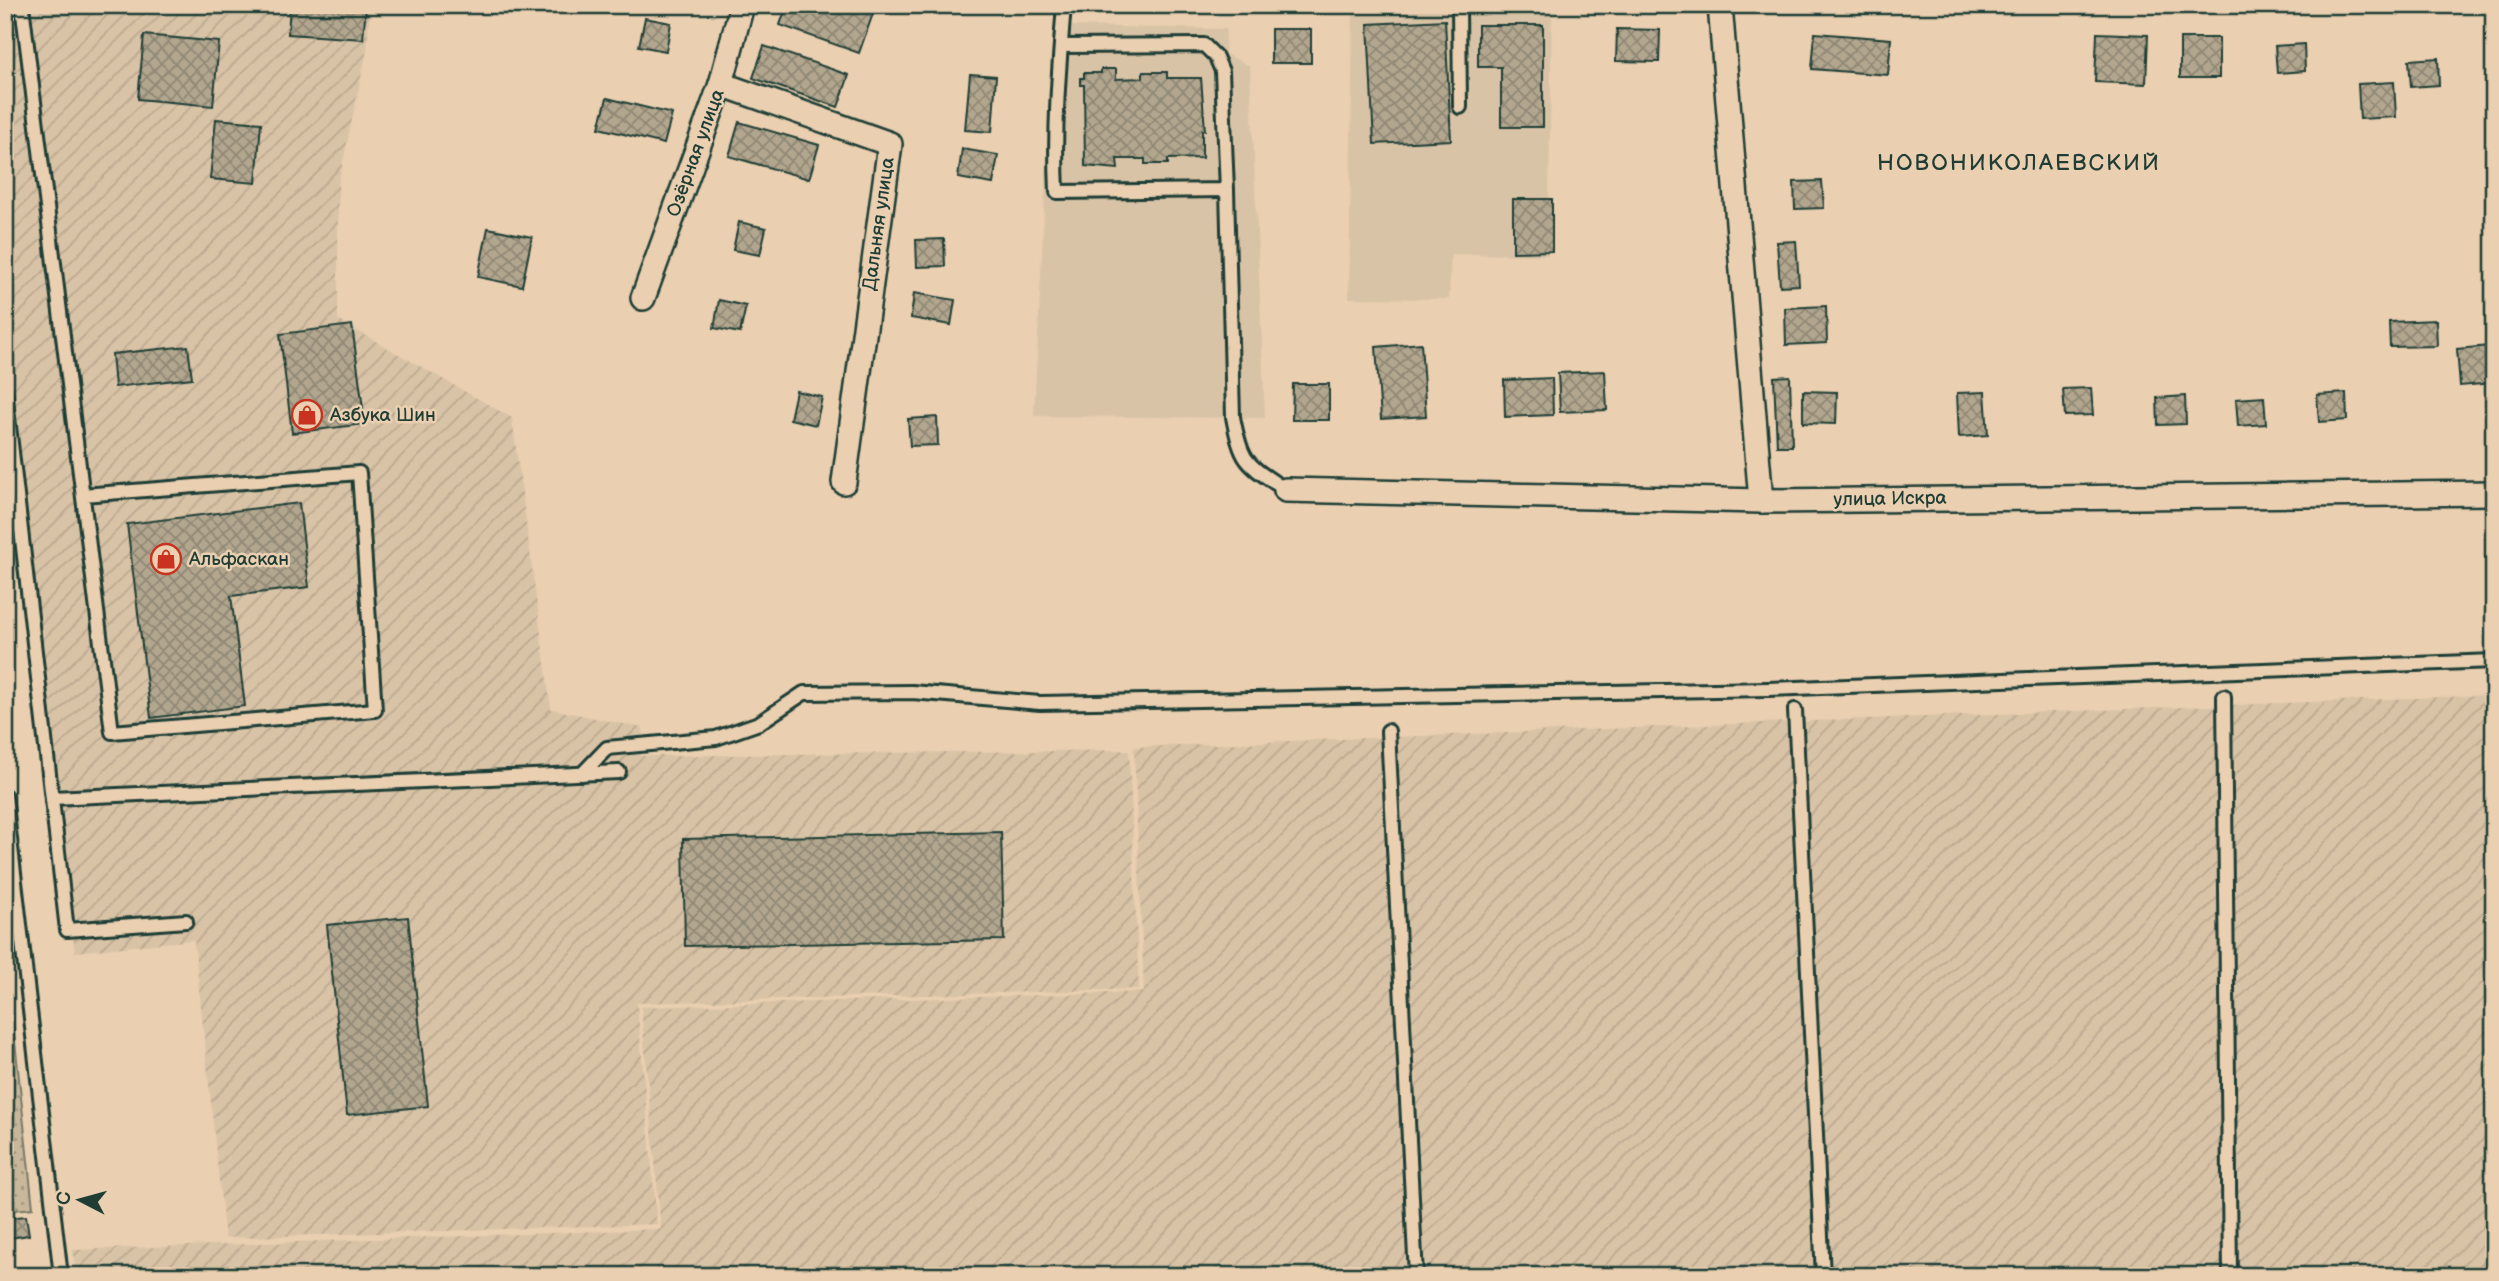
<svg xmlns="http://www.w3.org/2000/svg" width="2499" height="1281" viewBox="0 0 2499 1281" font-family="'Balsamiq Sans',sans-serif">
	<style>
		.built { fill: #d9c3a6 }
		.industrial { fill: url(#industrial-furrows) }
		.green { fill: url(#green-dots); stroke: #747a68; stroke-width: 2 }
		.building { fill: url(#building-cross-hatch); stroke: #1f3d34; stroke-width: 2 }
		.lines { fill: none; stroke-linecap: round; stroke-linejoin: round }
		.service-casing { stroke: #1f3d34; stroke-width: 18 }
		.minor-casing { stroke: #1f3d34; stroke-width: 28 }
		.service { stroke: #eacfb1; stroke-width: 12 }
		.minor { stroke: #eacfb1; stroke-width: 23 }
		.labels { text-anchor: middle; dominant-baseline: central; stroke-width: 5; stroke-linejoin: round; paint-order: stroke }
		.street-label { font-size: 19px; fill: #1f3d34; stroke: #eacfb1 }
		.poi-label { font-size: 19px; fill: #1f3d34; stroke: #eacfb1; text-anchor: start }
		.quarter-label { font-size: 23px; letter-spacing: 2px; fill: #1f3d34; stroke: #eacfb1 }
	</style>
	<defs>
		<pattern id="industrial-furrows" width="10" height="10" patternUnits="userSpaceOnUse" patternTransform="scale(1.75)"><rect width="10" height="10" fill="#d9c3a6"/><path d="M-1 1l2-2M0 10L10 0M9 11l2-2" fill="none" stroke="#baa890"/></pattern>
		<pattern id="green-dots" width="8" height="8" patternUnits="userSpaceOnUse" patternTransform="scale(1.75)"><rect width="8" height="8" fill="#c9b79c"/><path d="M2 2h.1M6 6h.1" fill="none" stroke="#a39680" stroke-width="1.8" stroke-linecap="round"/></pattern>
		<pattern id="building-cross-hatch" width="8" height="8" patternUnits="userSpaceOnUse" patternTransform="scale(1.75)"><rect width="8" height="8" fill="#b2a68e"/><path d="M0 0l8 8M0 8l8-8" fill="none" stroke="#908875"/></pattern>
	</defs>
	<rect width="100%" height="100%" fill="#eacfb1"/>
	<filter id="ink" filterUnits="userSpaceOnUse"><feTurbulence type="fractalNoise" baseFrequency=".0143" numOctaves="2"/><feDisplacementMap in="SourceGraphic" scale="14" xChannelSelector="R" yChannelSelector="G"/><feConvolveMatrix kernelMatrix="1 2 1 2 8 2 1 2 1" color-interpolation-filters="sRGB"/></filter>
	<g filter="url(#ink)">
		<g class="built">
			<path d="M1353 5 1552 6 1548 255 1451 254 1449 299 1349 298Z"/>
			<path d="M1062 26 1226 29 1225 54 1250 66 1265 418 1034 416 1053 27Z"/>
		</g>
		<g class="industrial">
			<path d="M5 5H370L367 50 338 185V320L512 418 551 709 643 728 641 756 1129 750 1139 989 637 1003 657 1224 225 1238 194 940 75 952 5 313Z"/>
			<path d="M2494 695V1276H76L73 1250 661 1229 641 1007 1144 992 1134 747Z"/>
		</g>
		<path class="green" d="M5 949 33 1208 5 1211Z"/>
		<g class="building">
			<path d="M290 5H366L363 39 288 34Z"/>
			<path d="M787 5H866L875 8 859 53 780 25Z"/>
			<path d="M645 18 671 23 666 51 639 46Z"/>
			<path d="M1445 20 1451 140 1374 144 1368 24Z"/>
			<path d="M1478 25H1543V127H1501V67H1478Z"/>
			<rect x="1271" y="29" width="40" height="34"/>
			<path d="M1617 29 1660 30 1659 62 1616 61Z"/>
			<path d="M1815 33 1891 39 1888 75 1812 69Z"/>
			<path d="M2097 33 2148 35 2146 84 2095 82Z"/>
			<path d="M144 35 219 42 213 106 138 99Z"/>
			<rect x="2180" y="38" width="39" height="40"/>
			<path d="M2304 44 2305 71 2277 73 2275 46Z"/>
			<path d="M764 46 849 75 838 107 753 78Z"/>
			<path d="M2438 58 2439 85 2411 87 2409 60Z"/>
			<path d="M1101 69H1116V79L1143 78V72H1167V78H1201L1205 130H1202V158L1168 159V164H1145V159H1117L1118 169 1085 166 1084 85H1080V78H1084V73H1101Z"/>
			<path d="M970 74 996 76 992 132 965 130Z"/>
			<path d="M2394 82 2396 117 2360 119 2358 84Z"/>
			<path d="M607 98 672 114 664 144 599 128Z"/>
			<path d="M216 119 261 123 256 183 210 179Z"/>
			<path d="M739 122 819 145 809 179 729 156Z"/>
			<path d="M962 149 998 155 993 184 958 178Z"/>
			<path d="M1822 181 1824 208 1795 209 1794 182Z"/>
			<path d="M1513 199H1552V251L1513 252Z"/>
			<path d="M739 222 766 228 760 255 733 250Z"/>
			<path d="M488 228 532 237 522 286 478 277Z"/>
			<path d="M944 239 945 266 917 267 916 240Z"/>
			<path d="M1796 241 1799 285 1780 286 1777 242Z"/>
			<path d="M914 293 955 300 951 325 911 318Z"/>
			<path d="M719 300 746 306 740 333 714 328Z"/>
			<path d="M1826 306 1827 343 1786 345 1785 308Z"/>
			<path d="M2436 320 2437 346 2390 347 2389 322Z"/>
			<path d="M352 325 365 424 292 433 280 334Z"/>
			<path d="M1421 343 1426 416 1381 419 1376 347Z"/>
			<path d="M188 346 192 378 115 387 112 354Z"/>
			<path d="M2489 346 2493 383 2460 386 2457 349Z"/>
			<path d="M1605 371 1607 410 1560 412 1558 373Z"/>
			<path d="M1790 376 1792 446H1777L1774 377Z"/>
			<path d="M1552 378 1553 415 1505 417 1504 380Z"/>
			<path d="M1293 384H1329V420H1292Z"/>
			<path d="M2091 388 2093 415 2065 416 2063 389Z"/>
			<path d="M796 391 822 397 816 425 790 419Z"/>
			<path d="M1803 391 1837 392 1836 424 1803 423Z"/>
			<path d="M1985 392 1988 435 1959 437 1957 393Z"/>
			<path d="M2346 393 2347 420 2319 422 2317 395Z"/>
			<path d="M2185 396 2186 424 2158 425 2157 398Z"/>
			<path d="M2264 397 2266 424 2238 426 2236 399Z"/>
			<path d="M937 417 938 445 910 446 908 419Z"/>
			<path d="M299 503 309 587 231 596 245 706 151 718 127 524Z"/>
			<path d="M1001 832 1004 940 685 946 683 839Z"/>
			<path d="M408 917 428 1106 347 1115 327 925Z"/>
			<path d="M26 1216 29 1235 10 1238 8 1218Z"/>
		</g>
		<g class="lines">
			<g class="service-casing">
				<g id="service">
					<path d="M22 5 112 732 375 710 359 473 83 495"/>
					<path d="M1459 5 1460 107"/>
					<path d="M1061 46 1204 45 1216 57 1222 71 1227 190 1057 192C1054 129 1059 68 1064 5"/>
					<path d="M1227 190 1233 417C1242 465 1247 464 1286 490"/>
					<path d="M5 391 67 930 186 921"/>
					<path d="M2224 696 2230 1276"/>
					<path d="M1795 710 1823 1276"/>
					<path d="M1388 731 1416 1276"/>
					<path d="M582 774 607 748 716 738 759 723 804 693 912 692 1040 703 1768 689 2494 661"/>
					<path d="M5 796 61 1276"/>
					<path d="M52 798 619 772"/>
				</g>
			</g>
			<g class="minor-casing">
				<g id="minor">
					<path d="M1720 5 1761 501"/>
					<path d="M721 84 890 144 844 482"/>
					<path d="M643 298 721 84 742 5"/>
					<path d="M1286 490 1761 501 2494 493"/>
				</g>
			</g>
			<use href="#service" class="service"/>
			<use href="#minor" class="minor"/>
		</g>
	</g>
	<defs>
		<g id="shop-ring" transform="scale(1.575)"><circle r="9.5" fill="#eacfb1" stroke="#c8321e" stroke-width="1.5"/><path d="M-5-2.5h2.3a2.7 3.5 0 0 1 5.4 0H5L5.5 6h-11ZM-1.5-2.5h3a1.5 2.3 0 0 0-3 0Z" fill="#c8321e"/></g>
	</defs>
	<g fill-rule="evenodd">
		<use href="#shop-ring" x="307" y="415"/>
		<use href="#shop-ring" x="166" y="559"/>
	</g>
	<g class="labels">
		<g class="street-label">
			<text transform="translate(696 153) rotate(-70)">Озёрная улица</text>
			<text transform="translate(879 224) rotate(-82)">Дальняя улица</text>
			<text transform="translate(1890 499) rotate(-1)">улица Искра</text>
		</g>
		<g class="poi-label">
			<text x="330" y="415">Азбука Шин</text>
			<text x="189" y="559">Альфаскан</text>
		</g>
		<g class="quarter-label">
			<text x="2019" y="163">НОВОНИКОЛАЕВСКИЙ</text>
		</g>
	</g>
	<rect width="2499" height="1281" fill="none" stroke="#eacfb1" stroke-width="28"/>
	<rect x="14" y="14" width="2471" height="1253" fill="none" stroke="#1f3d34" stroke-width="2.5" filter="url(#ink)"/>
	<g transform="translate(80 1200) rotate(276)" stroke="#eacfb1" stroke-width="5" paint-order="stroke">
	<path d="M0-5L12 26L0 18L-12 26Z" fill="#1f3d34"/>
	<text y="-10" font-size="19" font-weight="bold" text-anchor="middle" fill="#1f3d34">С</text>
	</g>
</svg>
